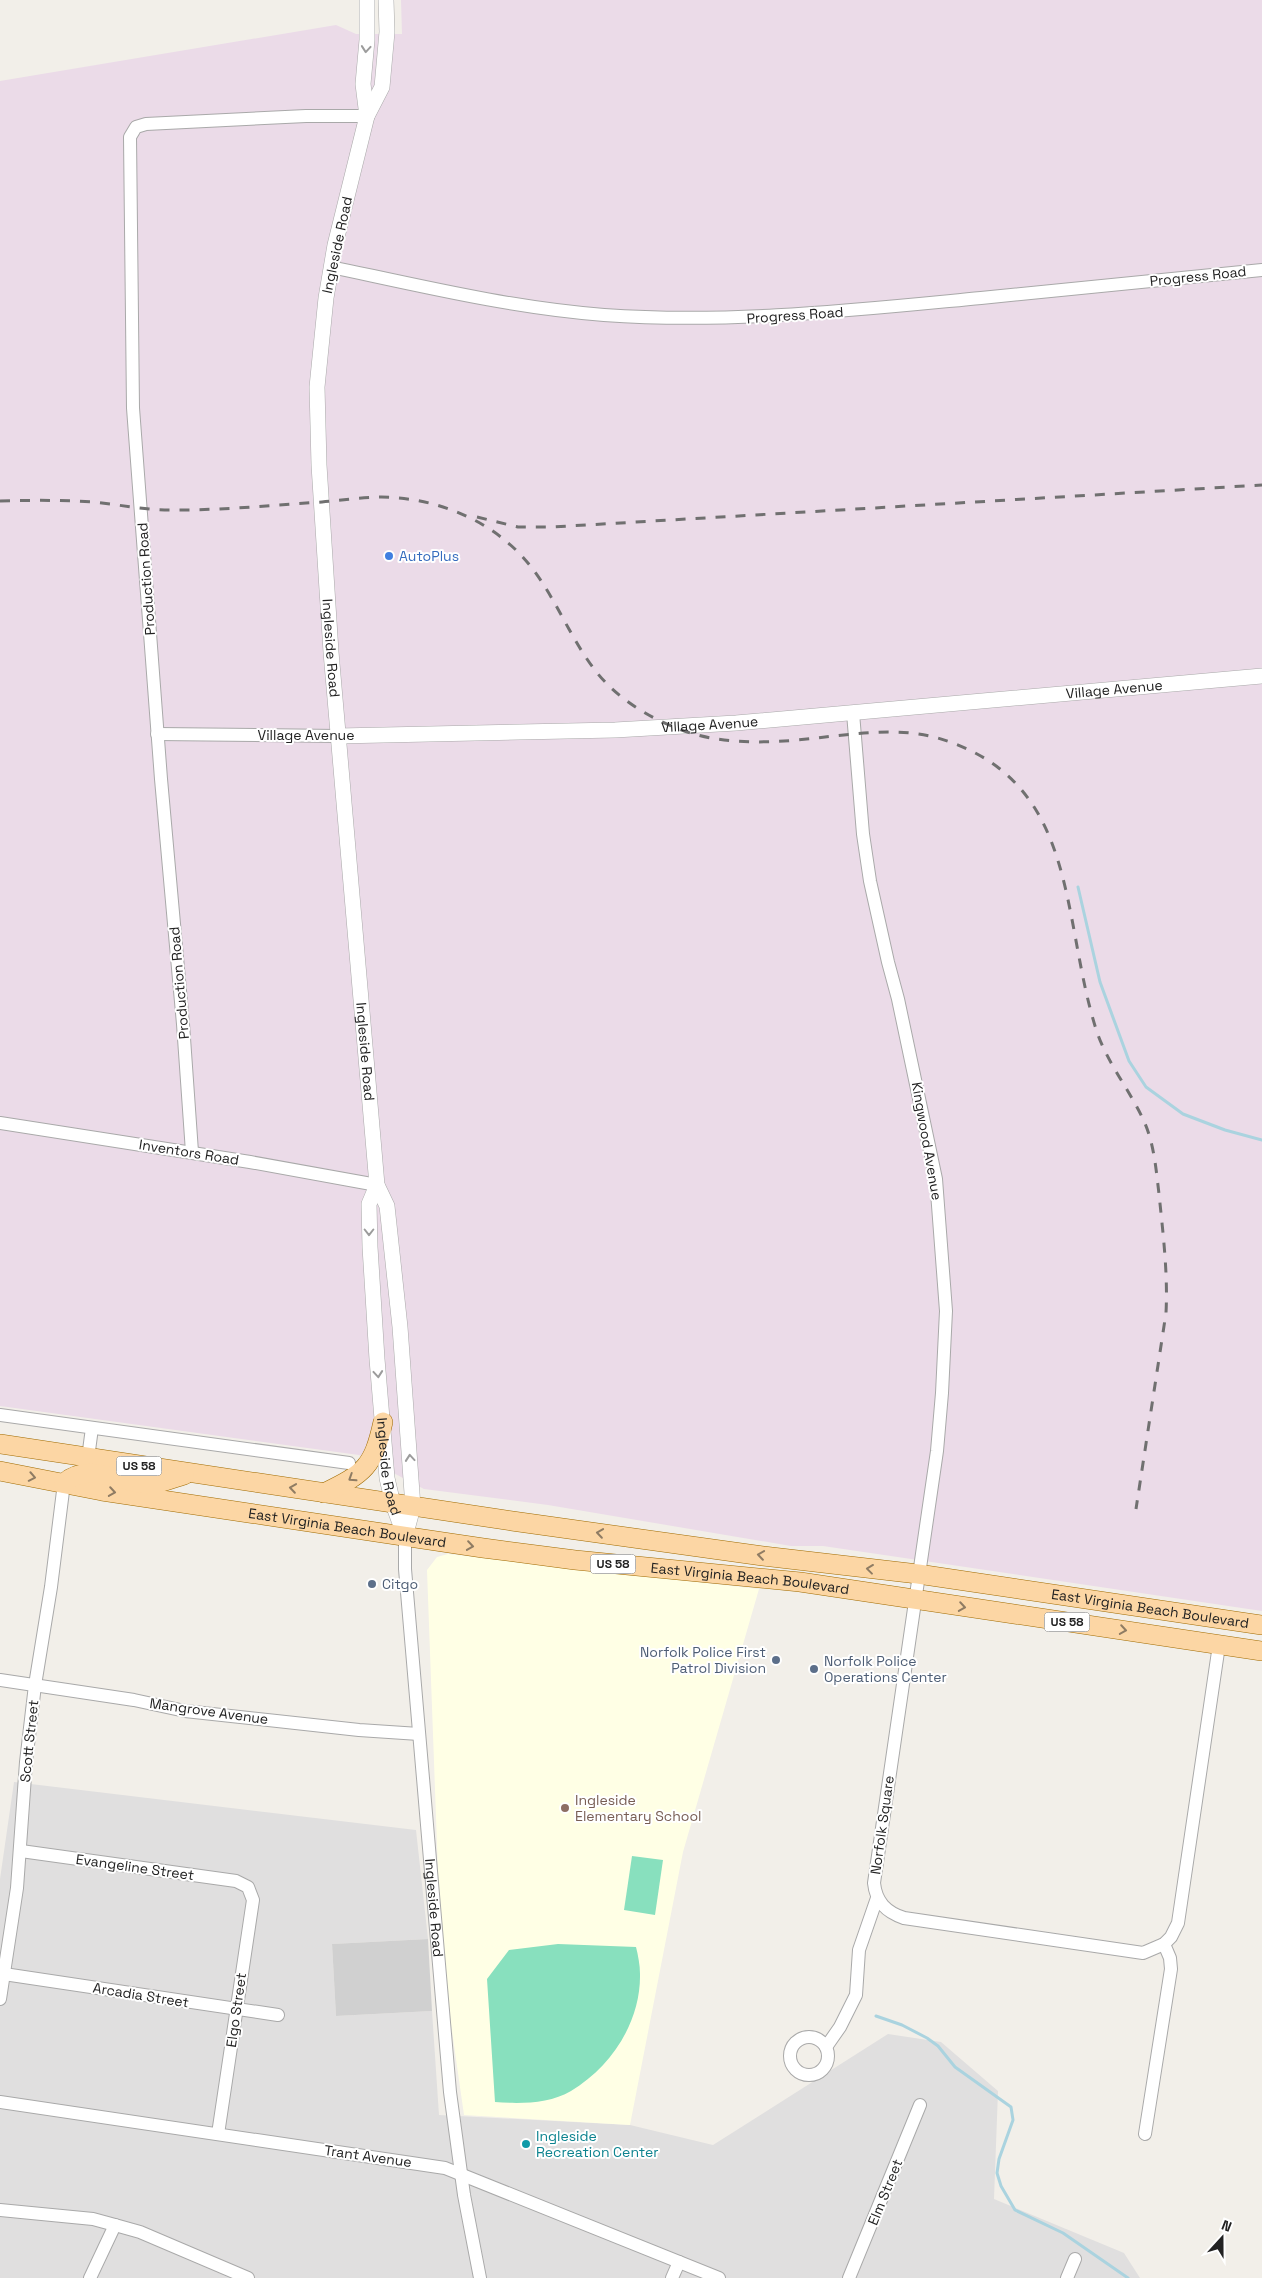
<svg xmlns="http://www.w3.org/2000/svg" width="1262" height="2278" viewBox="0 0 1262 2278" font-family="'Space Grotesk',sans-serif">
	<style>
		.residential { fill: #e0dfdf }
		.industrial { fill: #ebdbe8 }
		.education { fill: #ffffe5 }
		.religious { fill: #d0d0d0 }
		.pitch { fill: #88e0be }
		.lines { fill: none; stroke-linecap: round; stroke-linejoin: round }
		.stream { stroke: #aad3df; stroke-width: 3 }
		.minor-casing { stroke: #a9a9a9; stroke-width: 14 }
		.tertiary-casing { stroke: #a9a9a9; stroke-width: 16 }
		.primary-casing { stroke: #a06b00; stroke-width: 20 }
		.minor { stroke: #fff; stroke-width: 12 }
		.tertiary { stroke: #fff; stroke-width: 15 }
		.primary { stroke: #fcd6a4; stroke-width: 19 }
		.rail { stroke: #707070; stroke-width: 3; stroke-dasharray: 10 10; stroke-linecap: butt }
		.oneway { stroke: #9c9c9c }
		.oneway2 { stroke: #8f7c63 }
		.shop-dot { fill: #3f7fe0; stroke: #fff; stroke-width: 2 }
		.service-dot { fill: #5c6f8a; stroke: #fff; stroke-width: 2 }
		.education-dot { fill: #8d6e63; stroke: #fff; stroke-width: 2 }
		.culture-dot { fill: #0f9aa8; stroke: #fff; stroke-width: 2 }
		.labels { text-anchor: middle; dominant-baseline: central; stroke-width: 4; stroke-linejoin: round; paint-order: stroke }
		.shield { fill: #fff; stroke: #646464; stroke-width: 1 }
		.shield-label { font-size: 12px; font-weight: bold; fill: #222 }
		.street-label { font-size: 14px; fill: #222; stroke: #fff }
		.shop-label { font-size: 14px; fill: #366cbe; stroke: #fff; text-anchor: start }
		.service-label { font-size: 14px; fill: #4e5e75; stroke: #fff; text-anchor: start }
		.education-label { font-size: 14px; fill: #785e54; stroke: #fff; text-anchor: start }
		.culture-label { font-size: 14px; fill: #0d838f; stroke: #fff; text-anchor: start }
	</style>
	<rect width="100%" height="100%" fill="#f2efe9"/>
	<path class="residential" d="M14 1782 416 1830 428 1939 332 1944 336 2016 432 2011 439 2115 630 2125 713 2145 888 2034 941 2042 998 2091 994 2199 1124 2253 1140 2278H0V1879Z"/>
	<path class="industrial" d="M401 0H1262V1611L823 1546H791L548 1505 424 1489 359 1455 0 1406V81L336 25 356 34H402Z"/>
	<path class="education" d="M448 1554 759 1589 683 1852 630 2125 464 2115 441 1954 427 1570 437 1557Z"/>
	<path class="religious" d="M428 1939 432 2011 336 2016 332 1944Z"/>
	<g class="pitch">
		<path d="M632 1856 663 1860 655 1915 624 1910Z"/>
		<path d="M558 1944 636 1947C638 1955 640 1965 640 1974 641 2022 611 2067 571 2091 549 2104 519 2104 495 2102L487 1979 509 1950Z"/>
	</g>
	<g class="lines">
		<g class="stream">
			<path d="M1078 887 1100 982 1129 1061 1146 1087 1183 1114 1225 1130 1262 1140"/>
			<path d="M876 2016 902 2025 927 2038 938 2046 955 2067 1011 2107 1013 2120 999 2159 997 2173 1001 2186 1015 2210 1063 2233 1128 2278"/>
		</g>
		<g class="minor-casing">
			<g id="minor">
				<path d="M331 267C421 286 512 308 604 315 731 324 855 310 981 298 1074 289 1168 280 1262 270"/>
				<path d="M853 713 863 834 870 881 888 962 898 999 936 1179 946 1311 942 1393 937 1451 874 1883C876 1902 886 1912 904 1918L1143 1953 1164 1944 1171 1937 1178 1923 1219 1645"/>
				<path d="M157 734 338 736"/>
				<path d="M0 1123 250 1162 377 1185"/>
				<path d="M192 1152 183 1024 161 779 133 408 130 137 136 127 146 124 306 116H367"/>
				<path d="M0 1415 349 1463"/>
				<path d="M88 1458 92 1428"/>
				<path id="s1" d="M405 1537V1569L450 2092 464 2195 480 2278"/>
				<path d="M0 1680 134 1700 185 1711 359 1730 419 1734"/>
				<path d="M21 1851 236 1881 248 1887 253 1900 218 2134"/>
				<path d="M4 1974 278 2015"/>
				<path d="M0 1999 17 1888 26 1762 35 1685 51 1587 64 1483"/>
				<circle cx="809" cy="2056" r="19"/>
				<path d="M826 2047 840 2027 856 1995 859 1950 877 1898"/>
				<path d="M0 2102 445 2168 719 2278"/>
				<path d="M1145 2134 1171 1969 1170 1958 1164 1944"/>
				<path d="M0 2210 93 2219 115 2225 140 2232 248 2278"/>
				<path d="M90 2278 115 2225"/>
				<path d="M672 2278 679 2262"/>
				<path d="M849 2278 920 2105"/>
				<path d="M1067 2278 1075 2259"/>
			</g>
		</g>
		<g class="tertiary-casing">
			<g id="tertiary">
				<path id="s2" d="M367 0V40L363 84 367 116 335 245 326 298 317 387 319 465 331 652 377 1185 387 1206 400 1327 413 1507 405 1537"/>
				<path d="M367 116 382 87 387 32 386 0"/>
				<path id="s3" d="M338 736 615 730 736 723 1262 676"/>
				<path id="s4" d="M377 1185 369 1204 370 1247 377 1359 387 1478 393 1504 405 1537"/>
			</g>
		</g>
		<g class="primary-casing">
			<g id="primary">
				<path id="s5" d="M0 1444 512 1521 763 1556 918 1574 1262 1625"/>
				<path id="s6" d="M0 1471 102 1491 483 1548 575 1560 800 1582 1262 1651"/>
				<path d="M64 1483C88 1461 121 1483 149 1484 161 1484 173 1478 184 1475"/>
				<path d="M324 1493C365 1473 373 1467 383 1422"/>
			</g>
		</g>
		<use href="#minor" class="minor"/>
		<use href="#tertiary" class="tertiary"/>
		<use href="#primary" class="primary"/>
		<g class="rail">
			<path d="M0 501C31 500 62 500 93 502 122 505 150 511 178 510 226 510 274 505 322 502 347 500 373 495 398 498 437 501 478 517 507 542 550 577 564 632 598 674 617 697 646 716 674 727 720 747 776 743 825 737 861 733 898 728 934 737 1080 777 1060 915 1096 1029 1106 1061 1129 1089 1143 1119 1154 1142 1156 1169 1159 1194 1163 1233 1168 1273 1166 1313L1136 1509"/>
			<path d="M477 517 518 527H552L1262 485"/>
		</g>
	</g>
	<defs><path id="oneway-chevron" d="M-2-3.5L2.5 0L-2 3.5" fill="none" stroke-width="1.6" stroke-linecap="round" stroke-linejoin="round" transform="scale(1.25)"/></defs>
	<g class="oneway">
		<use href="#oneway-chevron" transform="translate(366 49) rotate(95)"/>
		<use href="#oneway-chevron" transform="translate(369 1232) rotate(90)"/>
		<use href="#oneway-chevron" transform="translate(378 1374) rotate(85)"/>
		<use href="#oneway-chevron" transform="translate(410 1458) rotate(-95)"/>
	</g>
	<g class="oneway2">
		<use href="#oneway-chevron" transform="translate(32 1477) rotate(11)"/>
		<use href="#oneway-chevron" transform="translate(352 1478) rotate(147)"/>
		<use href="#oneway-chevron" transform="translate(293 1488) rotate(-172)"/>
		<use href="#oneway-chevron" transform="translate(112 1492) rotate(9)"/>
		<use href="#oneway-chevron" transform="translate(600 1533) rotate(-172)"/>
		<use href="#oneway-chevron" transform="translate(470 1546) rotate(8)"/>
		<use href="#oneway-chevron" transform="translate(761 1555) rotate(-172)"/>
		<use href="#oneway-chevron" transform="translate(870 1569) rotate(-173)"/>
		<use href="#oneway-chevron" transform="translate(962 1607) rotate(9)"/>
		<use href="#oneway-chevron" transform="translate(1123 1630) rotate(9)"/>
	</g>
	<circle class="shop-dot" cx="389" cy="556" r="5"/>
	<g class="service-dot">
		<circle cx="372" cy="1584" r="5"/>
		<circle cx="776" cy="1660" r="5"/>
		<circle cx="814" cy="1669" r="5"/>
	</g>
	<circle class="education-dot" cx="565" cy="1808" r="5"/>
	<circle class="culture-dot" cx="526" cy="2144" r="5"/>
	<g class="labels">
		<g class="shield">
			<rect x="116.5" y="1456.5" width="45" height="19" rx="4"/>
			<rect x="590.5" y="1554.5" width="45" height="19" rx="4"/>
			<rect x="1044.5" y="1612.5" width="45" height="19" rx="4"/>
		</g>
		<g class="shield-label">
			<text x="139" y="1466">US 58</text>
			<text x="613" y="1564">US 58</text>
			<text x="1067" y="1622">US 58</text>
		</g>
		<g class="street-label">
			<text transform="translate(337 245) rotate(-78)">Ingleside Road</text>
			<text transform="translate(1198 276) rotate(-6)">Progress Road</text>
			<text transform="translate(795 315) rotate(-4)">Progress Road</text>
			<text transform="translate(146 579) rotate(-94)">Production Road</text>
			<text stroke="none"><textPath href="#s2" startOffset="654">Ingleside Road</textPath></text>
			<text stroke="none"><textPath href="#s3" startOffset="778">Village Avenue</textPath></text>
			<text stroke="none"><textPath href="#s3" startOffset="372">Village Avenue</textPath></text>
			<text x="306" y="735">Village Avenue</text>
			<text transform="translate(179 983) rotate(-95)">Production Road</text>
			<text stroke="none"><textPath href="#s2" startOffset="1059">Ingleside Road</textPath></text>
			<text transform="translate(927 1141) rotate(80)">Kingwood Avenue</text>
			<text transform="translate(189 1152) rotate(9)">Inventors Road</text>
			<text stroke="none"><textPath href="#s4" startOffset="284">Ingleside Road</textPath></text>
			<text stroke="none"><textPath href="#s6" startOffset="352">East Virginia Beach Boulevard</textPath></text>
			<text stroke="none"><textPath href="#s6" startOffset="758">East Virginia Beach Boulevard</textPath></text>
			<text stroke="none"><textPath href="#s5" startOffset="1162">East Virginia Beach Boulevard</textPath></text>
			<text transform="translate(209 1711) rotate(8)">Mangrove Avenue</text>
			<text transform="translate(29 1741) rotate(-84)">Scott Street</text>
			<text transform="translate(882 1825) rotate(-82)">Norfolk Square</text>
			<text transform="translate(135 1867) rotate(8)">Evangeline Street</text>
			<text stroke="none"><textPath href="#s1" startOffset="372">Ingleside Road</textPath></text>
			<text transform="translate(141 1995) rotate(9)">Arcadia Street</text>
			<text transform="translate(236 2010) rotate(-82)">Elgo Street</text>
			<text transform="translate(368 2156) rotate(8)">Trant Avenue</text>
			<text transform="translate(885 2192) rotate(-68)">Elm Street</text>
		</g>
		<g class="shop-label">
			<text x="399" y="556">AutoPlus</text>
		</g>
		<g class="service-label">
			<text x="382" y="1584">Citgo</text>
			<text x="766" y="1652" text-anchor="end">Norfolk Police First<tspan x="766" dy="16">Patrol Division</tspan></text>
			<text x="824" y="1661">Norfolk Police<tspan x="824" dy="16">Operations Center</tspan></text>
		</g>
		<g class="education-label">
			<text x="575" y="1800">Ingleside<tspan x="575" dy="16">Elementary School</tspan></text>
		</g>
		<g class="culture-label">
			<text x="536" y="2136">Ingleside<tspan x="536" dy="16">Recreation Center</tspan></text>
		</g>
	</g>
	<g transform="translate(1222 2238) rotate(21)" stroke="#ffffff" stroke-width="4" paint-order="stroke">
	<path d="M0-4L9 19L0 12L-9 19Z" fill="#222222"/>
	<text y="-8" font-size="14" font-weight="bold" text-anchor="middle" fill="#222222">N</text>
	</g>
</svg>
